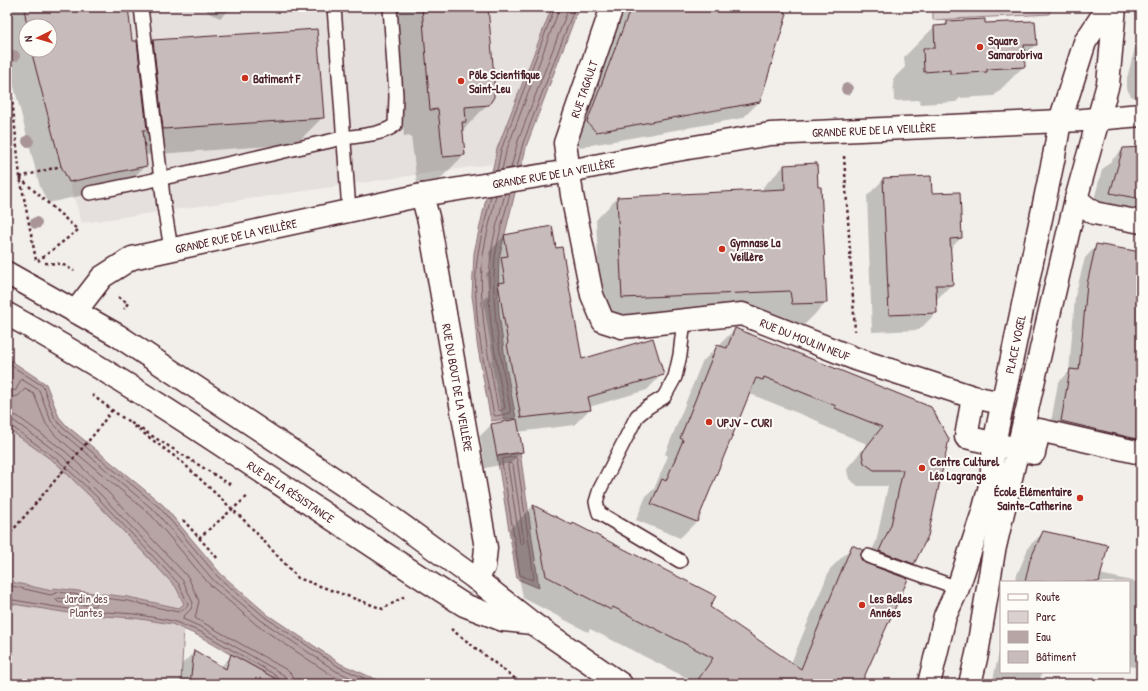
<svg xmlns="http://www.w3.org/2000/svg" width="1148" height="691" viewBox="0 0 1148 691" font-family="'Patrick Hand',sans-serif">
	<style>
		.built { fill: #e5dfdd }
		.green { fill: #d9d0cf; stroke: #92787d }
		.water { fill: #b7a5a6; stroke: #8b6f75 }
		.shadow { fill: #0003; fill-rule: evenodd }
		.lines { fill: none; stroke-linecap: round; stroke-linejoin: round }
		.shore { stroke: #76555c; stroke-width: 1 }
		.building { fill: #c8bbbb; stroke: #4a1f2b }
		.lane-casing { stroke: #4a1f2b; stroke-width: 16 }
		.street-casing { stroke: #4a1f2b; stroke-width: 25 }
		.secondary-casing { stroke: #4a1f2b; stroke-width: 25 }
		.primary-casing { stroke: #4a1f2b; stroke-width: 25 }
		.path { stroke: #4a1f2b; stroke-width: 2.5; stroke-dasharray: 3 3; stroke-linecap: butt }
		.lane { stroke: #fdfcf7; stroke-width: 13 }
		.street { stroke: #fdfcf7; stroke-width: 22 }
		.secondary { stroke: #fdfcf7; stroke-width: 22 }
		.primary { stroke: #fdfcf7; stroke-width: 22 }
		.tree { fill: #a99598 }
		.poi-dot { fill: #c8321e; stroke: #fdfcf7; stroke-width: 1.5 }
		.labels { text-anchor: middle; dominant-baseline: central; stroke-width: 4; stroke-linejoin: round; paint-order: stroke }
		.poi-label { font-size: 12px; font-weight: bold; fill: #4a1f2b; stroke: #fdfcf7; text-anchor: start }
		.street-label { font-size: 12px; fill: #4a1f2b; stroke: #fdfcf7 }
		.park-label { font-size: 12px; fill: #6e4b54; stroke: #fdfcf7 }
	</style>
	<rect width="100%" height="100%" fill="#f2efeb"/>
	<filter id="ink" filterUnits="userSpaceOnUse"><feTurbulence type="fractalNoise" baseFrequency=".025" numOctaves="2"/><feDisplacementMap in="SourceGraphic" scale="8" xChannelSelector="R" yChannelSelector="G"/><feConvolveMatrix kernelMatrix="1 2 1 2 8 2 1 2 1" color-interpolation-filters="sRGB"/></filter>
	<g filter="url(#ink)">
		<path class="built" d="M128 7H553L492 164 82 223 69 182 147 165Z"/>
		<g class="green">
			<path d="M933 7H1051L1049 14 933 20Z"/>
			<path d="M7 428 56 463 95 501 176 587 185 604 181 684H7Z"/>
		</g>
		<g class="water">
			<path d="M552 7H579L527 144 499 258 498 295 499 313 506 367 516 418 491 421 477 343 474 310 472 296 474 253 497 149Z"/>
			<path d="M7 358 46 384 59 417 67 426 163 505 221 574 268 615 341 664 387 684H281L199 636 172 624 134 618 75 614 7 603V581L52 591 53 588 128 597 179 608 184 604 176 587 95 501 56 463 7 428V382L11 384 7 370Z"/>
			<path d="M520 452 539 588 517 579 497 456Z"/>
		</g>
		<g class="shadow">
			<path d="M7 7H127L131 42 138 57 153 41 323 117 296 144 145 155 146 165 125 186 48 203 40 187 9 67 7 53ZM26 26H50V50H26Z"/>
			<path d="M204 7H233L220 18 209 13Z"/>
			<path d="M393 7H487L488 104 462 131 464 155 437 182 417 184 411 136 404 137Z"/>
			<path d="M622 7H775L759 102 743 118 580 147 571 138Z"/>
			<path d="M947 22 1036 44 1024 56V66L994 96 960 98 956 102 920 104V100L894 101 893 79 905 67 904 57 934 27 943 26Z"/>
			<path d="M1141 25V100L1131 96 1127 89V78Z"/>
			<path d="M1141 148V225L1090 214 1102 170 1123 149Z"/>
			<path d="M816 164 826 303 805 324 771 325 769 312 601 319 596 220 617 198 763 191V187L784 166Z"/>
			<path d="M884 179 931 194 961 238 950 249 952 284 936 300V313L919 330 872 332 867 196Z"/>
			<path d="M504 236 581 361 662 374 647 390 589 407 590 409 574 425 518 432 522 451 511 463 485 468 480 436 491 425 503 422 491 361 493 359 483 300 489 294 486 274 491 268 489 252Z"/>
			<path d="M1097 245 1141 254V455L1049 433 1058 383 1069 372 1075 296 1085 258Z"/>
			<path d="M735 329 930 407 914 563 900 577 860 684H688L691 680 590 629 588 632 523 598 510 529 533 506 571 526 573 524 708 608 791 663 830 569 853 546 865 565 876 542 888 486H858L849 479 847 471 848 467 867 444 819 424 820 422 748 393 696 522 680 538 636 520 646 496 654 489 668 456 665 454 702 362Z"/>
			<path d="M1044 532 1100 574 1141 583V668L1129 666V582H1014L1029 546Z"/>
			<path d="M1001 644V672H1042L1039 684H992Z"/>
			<path d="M194 652 220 667 232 656 281 684H180L182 664Z"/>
		</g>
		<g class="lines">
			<g class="shore">
				<path d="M517 167 523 143 575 7"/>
				<path d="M511 168 518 141 569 7"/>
				<path d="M502 170 506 152 560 7"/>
				<path d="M497 171 501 150 555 7"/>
				<path d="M496 195C492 215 486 235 483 255 477 306 489 359 498 409L500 411 505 408C496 359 484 307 491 256 493 235 500 214 505 194"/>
				<path d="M491 196C487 215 481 234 478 253 470 306 484 363 494 415L496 416 511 413C502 362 490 311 495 258 498 236 505 214 510 193"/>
				<path d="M7 363 43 386 55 419 64 429 160 508 218 577 266 618 339 667 377 684"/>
				<path d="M7 392 16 390 21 379 39 390 51 421 61 432 156 512 214 581 262 621 336 671 365 684"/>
				<path d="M7 398 18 396 25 389 34 394 46 424 56 436 152 516 210 585 258 626 333 676 350 684"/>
				<path d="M7 414 17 416 66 452 106 490 188 577 199 601 195 618 287 670 293 676 294 684"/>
				<path d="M7 420 14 421 62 456 101 495 183 581 193 603 191 609 183 617V619L203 628 274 669 285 676 288 684"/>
				<path d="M7 425 11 426 58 460 98 498 179 584 188 604 187 607 178 612 128 601 58 592 51 595 7 585"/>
				<path d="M515 457 517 459 534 578 532 580 520 575 502 462 503 459Z"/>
				<path d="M509 463 513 465 524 542 522 544 520 543 508 466Z"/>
				<path d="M59 598 94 602 96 604 94 606 58 602 56 600Z"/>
				<path d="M7 599 75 610 135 614 173 621 201 632 272 673 283 682"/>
			</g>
		</g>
		<g class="building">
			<path d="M24 7H128L132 41H137L147 130H143L147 166 69 182 61 166 31 50H50V26H27Z"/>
			<path d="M422 7H488L494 77V97L489 105 465 107 466 122H462L465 155 443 157 438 109 430 110Z"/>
			<path d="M631 7H777L787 14 760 102 596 132 587 122Z"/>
			<path d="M985 19V23L1035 21 1037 45H1024L1025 67 987 69V72L950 74V70L924 72 923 48H935L934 26 947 25V21Z"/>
			<path d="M317 29 324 118 163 129 153 40Z"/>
			<path d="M1141 147V199L1110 193 1123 148Z"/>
			<path d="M817 163 818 187H821L827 303 792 304 790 291 622 298 617 197 785 189 784 165Z"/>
			<path d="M931 176 932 193 960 192 962 238 950 239 953 285H936L937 313 889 315 883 178Z"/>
			<path d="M552 226 556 248 562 247 582 359 653 338 664 375 588 397 591 410 521 418 507 344 508 343 498 283 505 282 501 257 508 256 504 235Z"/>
			<path d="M1096 244 1141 252V440L1061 421 1070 369 1079 370 1087 284Z"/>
			<path d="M735 328 931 407 949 439 928 536 914 564 879 551 891 525 903 470H874L864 463 862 454 864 450 882 427 835 408 836 406 764 377 763 380 756 378 697 522 651 504 662 479 666 481 683 440 680 438 717 345 727 348Z"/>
			<path d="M517 419 523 452 497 456 491 424Z"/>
			<path d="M533 505 572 525 573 523 716 596 710 607 801 669 852 545 863 550 860 557 865 563 908 579 861 684H695L713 658 613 607 611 610 546 576Z"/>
			<path d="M1043 531 1108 545 1099 582H1025L1030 560Z"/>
			<path d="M194 650 226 669 231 654 285 684H190Z"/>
		</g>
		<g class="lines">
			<g class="lane-casing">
				<g id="lane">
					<path d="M141 7 164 206 171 249"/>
					<path d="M334 7 349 210"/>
					<path d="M90 193C172 177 253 158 334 140 353 135 379 137 395 125L396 96 390 7"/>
					<path d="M868 556 958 588"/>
					<path d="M680 561 599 513 596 502 600 489 637 416 648 407 664 397 675 377 680 355 684 320"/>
				</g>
			</g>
			<g class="street-casing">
				<g id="street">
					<path id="s1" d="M612 7 565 143 572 195 592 295 603 321 622 327 742 314 856 359 973 397 1002 403"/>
					<path id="s2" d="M422 195 429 221 486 548 484 567 476 579"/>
					<path d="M1076 199 1094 213 1141 222"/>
					<path id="s3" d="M75 312 102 277 132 258 422 195 569 171 671 151 770 134 1083 120 1141 115"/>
					<path d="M973 397 966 437 1034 453 1039 430 1141 453"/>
				</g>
			</g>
			<g class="secondary-casing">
				<g id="secondary">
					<path id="s4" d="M929 684 945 616 958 588 983 512 991 482 994 444 1054 156 1060 121 1085 42 1108 7"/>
					<path d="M970 684 977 654 994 551 1076 199 1108 84 1115 7"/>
				</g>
			</g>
			<g class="primary-casing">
				<g id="primary">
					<path d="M7 273 117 335 378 508 476 579 532 623 621 684"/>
					<path id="s5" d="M7 314C166 401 312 509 464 605L503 620 532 623"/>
				</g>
			</g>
			<g class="path">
				<path d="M7 49 20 177 36 260"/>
				<path d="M844 156 855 331"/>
				<path d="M20 177 61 166"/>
				<path d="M20 178 78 230 38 261"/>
				<path d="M45 263 62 264 74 271"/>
				<path d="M118 297 128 303 124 309"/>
				<path d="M92 395 120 416 231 485"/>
				<path d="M134 426 182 462 248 524 298 578 383 609 405 596"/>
				<path d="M183 520 219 560"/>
				<path d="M7 537 96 432 112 410"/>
				<path d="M199 538 249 495"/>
				<path d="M451 629 522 684"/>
			</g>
			<use href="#lane" class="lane"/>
			<use href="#street" class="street"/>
			<use href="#secondary" class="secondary"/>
			<use href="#primary" class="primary"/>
		</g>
		<g class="tree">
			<circle cx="14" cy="56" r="6"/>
			<circle cx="847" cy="89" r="6"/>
			<circle cx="28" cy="141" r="6"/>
			<circle cx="36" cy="223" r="6"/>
		</g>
	</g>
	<g class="poi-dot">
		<circle cx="980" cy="47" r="4"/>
		<circle cx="245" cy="78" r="4"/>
		<circle cx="461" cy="81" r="4"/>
		<circle cx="722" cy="249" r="4"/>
		<circle cx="709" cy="422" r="4"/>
		<circle cx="922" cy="468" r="4"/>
		<circle cx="1080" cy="498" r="4"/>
		<circle cx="862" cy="605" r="4"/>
	</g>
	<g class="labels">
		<g class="poi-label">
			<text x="988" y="40">Square<tspan x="988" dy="14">Samarobriva</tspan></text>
			<text x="469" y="74">Pôle Scientifique<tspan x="469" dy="14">Saint-Leu</tspan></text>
			<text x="253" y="78">Batiment F</text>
			<text x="730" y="242">Gymnase La<tspan x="730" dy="14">Veillère</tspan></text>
			<text x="717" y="422">UPJV - CURI</text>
			<text x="930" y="461">Centre Culturel<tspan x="930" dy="14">Léo Lagrange</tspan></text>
			<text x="1072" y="491" text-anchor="end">École Élémentaire<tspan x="1072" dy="14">Sainte-Catherine</tspan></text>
			<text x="870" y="598">Les Belles<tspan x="870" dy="14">Années</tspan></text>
		</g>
		<g class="street-label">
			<text transform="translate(584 89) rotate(-71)">RUE TAGAULT</text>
			<text stroke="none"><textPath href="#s3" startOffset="834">GRANDE RUE DE LA VEILLÈRE</textPath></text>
			<text stroke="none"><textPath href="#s3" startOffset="510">GRANDE RUE DE LA VEILLÈRE</textPath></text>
			<text stroke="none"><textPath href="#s3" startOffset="186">GRANDE RUE DE LA VEILLÈRE</textPath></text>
			<text stroke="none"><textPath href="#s1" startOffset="535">RUE DU MOULIN NEUF</textPath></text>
			<text stroke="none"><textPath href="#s4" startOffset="352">PLACE VOGEL</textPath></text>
			<text stroke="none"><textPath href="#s2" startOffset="196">RUE DU BOUT DE LA VEILLÈRE</textPath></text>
			<text stroke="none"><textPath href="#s5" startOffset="335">RUE DE LA RÉSISTANCE</textPath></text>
		</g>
		<g class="park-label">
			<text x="86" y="598">Jardin des<tspan x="86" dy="14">Plantes</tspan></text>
		</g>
	</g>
	<rect width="1148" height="691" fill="none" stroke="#fdfcf7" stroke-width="24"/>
	<rect x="12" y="12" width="1124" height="667" fill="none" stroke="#4a1f2b" stroke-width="1.5" filter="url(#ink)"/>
	<rect x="1000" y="581" width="130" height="92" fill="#fdfcf7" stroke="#b5a4a5"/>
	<rect x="1008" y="594" width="20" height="6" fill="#fdfcf7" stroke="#b5a4a5"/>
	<text x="1036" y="601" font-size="12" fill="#4a1f2b">Route</text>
	<rect x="1008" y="611" width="20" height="12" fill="#d9d0cf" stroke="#b5a4a5"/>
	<text x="1036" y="621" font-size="12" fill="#4a1f2b">Parc</text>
	<rect x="1008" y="631" width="20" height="12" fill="#b7a5a6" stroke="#b5a4a5"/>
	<text x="1036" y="641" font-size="12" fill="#4a1f2b">Eau</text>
	<rect x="1008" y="651" width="20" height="12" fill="#c8bbbb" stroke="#b5a4a5"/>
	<text x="1036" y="661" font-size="12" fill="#4a1f2b">Bâtiment</text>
	<g transform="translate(38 38) rotate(265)"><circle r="19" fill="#fdfcf7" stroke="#b5a4a5"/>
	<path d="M0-3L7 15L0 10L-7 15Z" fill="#c8321e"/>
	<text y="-6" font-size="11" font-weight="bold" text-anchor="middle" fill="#4a1f2b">N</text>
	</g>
</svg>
